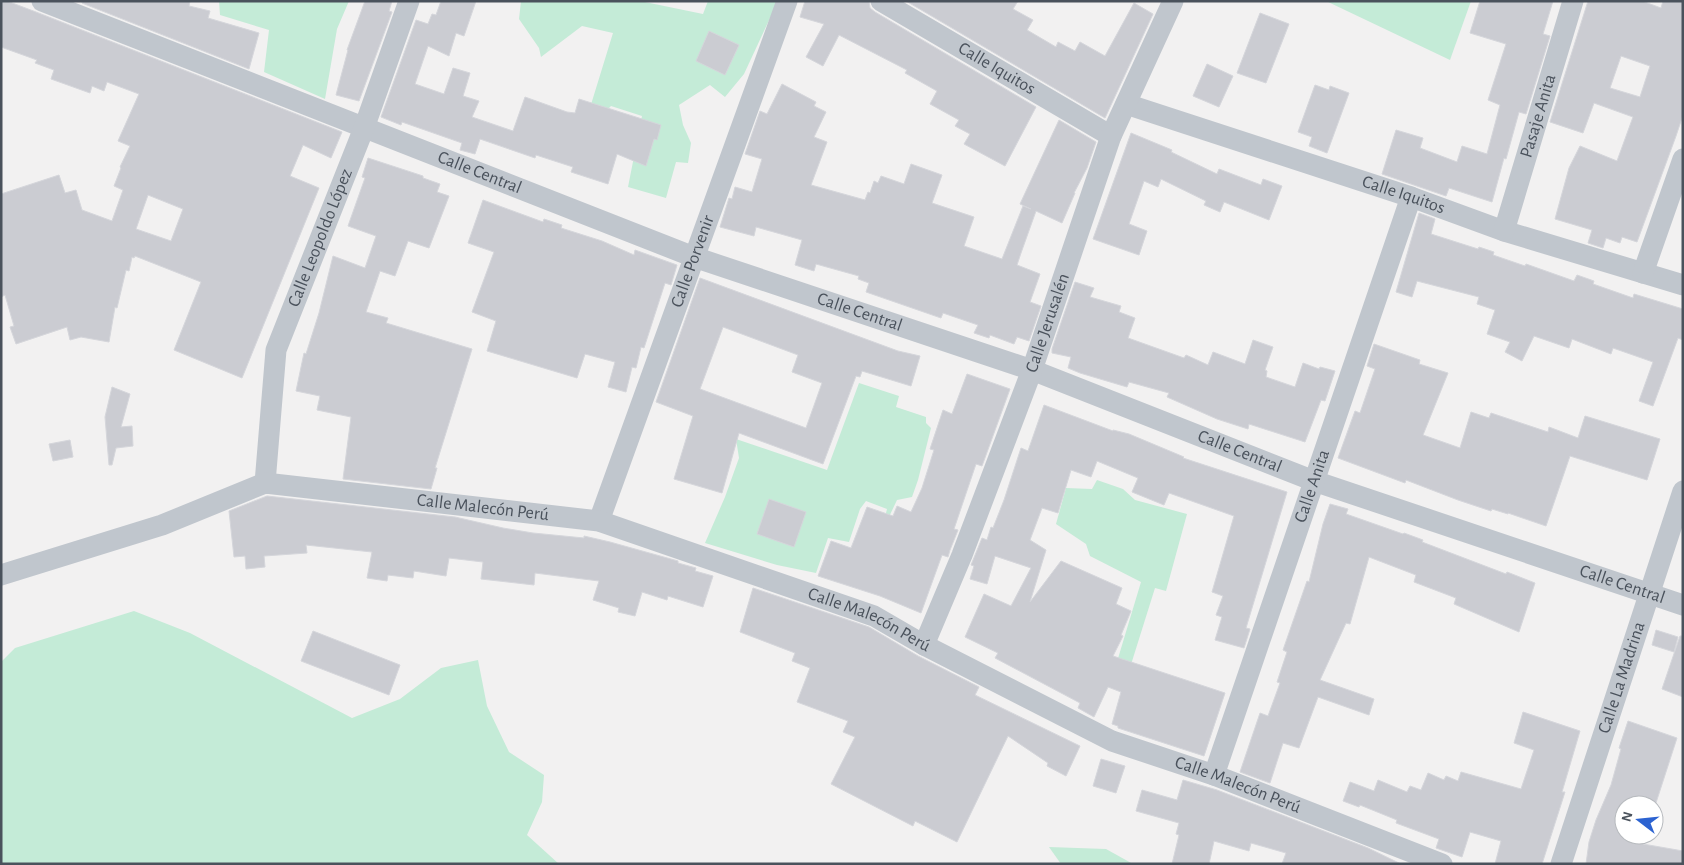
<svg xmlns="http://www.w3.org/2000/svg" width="1684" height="865" viewBox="0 0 1684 865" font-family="'Alegreya Sans',sans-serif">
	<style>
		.green { fill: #c4ebd7 }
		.building { fill: #cbccd2; stroke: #d5d6db; fill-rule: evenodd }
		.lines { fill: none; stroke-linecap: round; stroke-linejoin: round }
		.street { stroke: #c0c6cd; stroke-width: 21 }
		.labels { text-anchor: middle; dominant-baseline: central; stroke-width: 4.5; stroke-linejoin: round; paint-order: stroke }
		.street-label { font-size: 18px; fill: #4a525c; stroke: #fff }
	</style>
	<rect width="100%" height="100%" fill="#f2f1f1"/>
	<g class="green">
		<path d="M219 1H349L337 29 325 99 264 72 269 30 220 15Z"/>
		<path d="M521 1H640L703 14 708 1H778L744 74 725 97 710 85 679 105 683 125 691 143 688 163 676 162 666 198 628 187 642 116 611 106 602 115 589 111 613 33 582 26 541 57 539 48 519 19Z"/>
		<path d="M1326 1H1471L1450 60Z"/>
		<path d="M859 383 899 396 896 407 926 417V423L931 428 918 480 912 497 897 500 887 521 876 553 887 509 866 501 860 509 849 542 828 538 816 573 777 565 705 543 725 497 739 458 736 439 827 470Z"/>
		<path d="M1097 480 1123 489 1135 500 1187 514 1166 591 1155 588 1123 690 1110 685 1141 582 1090 556 1086 544 1056 524 1066 488 1092 489Z"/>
		<path d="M134 611 190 633 352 718 400 699 441 668 478 660 487 706 509 752 544 775 542 802 527 835 559 864H1V662L15 648Z"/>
		<path d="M1049 847 1106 849 1133 864H1061Z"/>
	</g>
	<g class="building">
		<path d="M1 1H7L36 12 342 132 331 158 303 145 290 176 319 188 242 378 174 350 201 282 135 256 134 258 132 257 129 271 126 270 117 308 115 307 109 342 81 337 70 340 67 327 16 344 10 327 14 326 5 295 1 297V194L59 175 65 193 76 190 82 210 112 221 123 190 114 186 121 168 120 167 130 146 118 141 139 94 107 82 104 91 92 86 90 93 51 79 54 70 35 63 37 60 1 47ZM148 195 183 209 171 241 136 229Z"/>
		<path d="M82 1H190L189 6 210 11 208 18 259 33 249 69 82 3Z"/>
		<path d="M365 1H392L389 11 392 12 359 101 336 95 348 50H347Z"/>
		<path d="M441 1H476L464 36 456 33 449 56 428 46 415 84 444 94 453 68 470 73 463 96 479 101 472 117 513 131 525 97 567 112 575 113 579 99 661 125 657 140 654 139 646 166 617 154 608 184 571 172 573 167 536 155 535 158 480 139 475 154 460 150 462 143 402 122 401 125 381 117 416 20 428 24 432 14 436 15Z"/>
		<path d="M805 1H869L870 8 875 12 1036 107 1005 166 964 144 970 134 955 126 959 120 930 104 937 91 905 73 907 70 839 35 823 66 806 57 824 24 800 17Z"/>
		<path d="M906 1H1018L1013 9 1033 20 1027 30 1056 47 1058 42 1075 51 1080 42 1105 56 1134 3 1153 14 1105 118Z"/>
		<path d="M1480 1H1553L1543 34 1550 36 1526 114 1519 112 1506 159 1504 158 1492 202 1449 188 1446 196 1382 174 1396 130 1423 138 1420 148 1457 162 1462 146 1487 154 1500 105 1488 100 1506 44 1470 33Z"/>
		<path d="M1588 1H1642L1661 8 1663 1H1683V115L1676 136 1637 242 1622 237 1620 243 1606 238 1603 248 1588 243 1592 230 1555 219 1569 168 1580 146 1617 161 1633 117 1594 103 1583 133 1550 122ZM1621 56 1650 66 1640 97 1610 88Z"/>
		<path d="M1260 13 1289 24 1266 83 1237 73Z"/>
		<path d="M709 31 739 45 725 75 696 61Z"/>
		<path d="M1207 64 1233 76 1219 107 1193 96Z"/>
		<path d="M782 84 816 102 814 106 826 112 814 137 827 142 811 185 865 200 868 192 870 193 874 181 878 183 881 176 904 184 911 164 942 175 932 203 974 217 964 246 1002 259 1023 206 1031 209 1020 204 1059 120 1096 142 1087 168 1074 193H1075L1062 223 1036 211 1021 253 1017 265 1040 274 1030 302 1041 306 1029 341 1017 337 1014 344 990 335 989 338 974 333 978 325 943 313 941 318 866 292 869 283 858 279 859 276 816 264 814 271 795 265 802 240 756 227 754 236 720 227 729 198 732 199 735 187 752 192 762 159 745 154 760 111 767 114Z"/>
		<path d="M1315 85 1329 90 1330 86 1349 93 1327 153 1309 146 1312 137 1298 132Z"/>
		<path d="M1131 133 1172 150 1171 152 1217 174 1219 169 1261 185 1263 179 1282 186 1269 220 1224 202 1220 212 1204 205 1206 201 1161 179 1158 187 1144 181 1129 224 1147 231 1139 255 1093 239Z"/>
		<path d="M368 158 423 176V178L440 184 437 192 449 196 429 248 408 241 395 276 380 271 366 312 388 318 386 323 472 349 435 468H437L431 489 343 479 351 417 317 410 320 396 296 391 304 353 306 354 319 313 333 256 365 268 376 236 348 226 365 178 362 177Z"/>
		<path d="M483 200 543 222 544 219 562 225 561 228 602 241 634 255 635 250 677 265 671 285 665 283 644 348 641 347 636 368 632 367 626 392 608 387 615 362 585 354 577 378 487 351 496 321 472 312 494 252 468 243Z"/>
		<path d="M1419 213 1435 219 1431 234 1478 249 1479 247 1494 252 1493 255 1525 266 1526 264 1574 281 1577 275 1594 281 1593 284 1633 298 1634 294 1683 309V340L1678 338 1653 406 1639 401 1653 362 1613 348 1611 354 1572 339 1569 348 1534 336 1522 361 1505 352 1510 342 1487 334 1495 310 1477 304 1479 297 1417 281 1412 297 1396 292Z"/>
		<path d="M700 278 898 351 920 356 911 386 862 371 860 377 856 376 823 464 739 433 722 493 674 479 693 416 656 402ZM723 327 798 355 792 372 822 383 806 428 700 389Z"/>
		<path d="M1075 282 1094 288 1090 297 1121 306 1119 312 1135 318 1128 338 1184 358 1186 355 1208 365 1213 352 1245 364 1253 340 1273 347 1265 370 1267 371 1266 377 1295 387 1303 363 1319 369 1320 367 1335 371 1325 401 1321 400 1305 442 1249 424 1248 429 1217 419 1167 397 1169 393 1129 382 1127 387 1080 373 1068 368 1071 357 1052 353V349Z"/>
		<path d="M1374 344 1420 360 1419 364 1448 373 1423 435 1460 448 1471 412 1489 418 1491 413 1548 432 1549 427 1578 438 1585 416 1660 439 1647 480 1570 456 1546 526 1508 513V514L1492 509 1491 511 1458 500 1406 480 1405 483 1338 458 1355 411 1360 413 1375 369 1367 366Z"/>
		<path d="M967 374 1010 389 982 466 976 464 954 529 958 530 950 550 948 557 942 555 921 613 880 596 818 576 831 541 851 548 867 507 893 516 897 506 911 512 922 488 934 450 930 449 943 410 952 414Z"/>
		<path d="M112 387 130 394 121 427 132 426 133 446 116 448 112 465H109L105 417Z"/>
		<path d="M1044 405 1113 431V430L1129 434 1184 457 1183 458 1287 492 1246 628 1250 629 1244 648 1215 640 1222 617 1216 615 1223 596 1212 592 1234 516 1169 493 1164 505 1132 492 1138 478 1097 461 1091 477 1071 470 1058 513 1042 508 1030 540 1046 550 1030 602 1061 561 1122 588 1116 604 1131 611 1121 635 1123 636 1113 656 1225 693 1204 756 1118 728V726L1112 724 1121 692 1108 687 1094 717 1078 708 1080 703 995 658 998 653 965 637 984 594 1011 606 1031 568 995 556 987 584 970 579 974 566 971 565 982 538 987 540 991 527 993 528 1004 500 1021 448 1028 451Z"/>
		<path d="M70 440 73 457 53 461 49 444Z"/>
		<path d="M267 496 455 517 503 528 533 533 584 538V536L610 542 678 561V563L696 568 695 571 713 576 703 607 668 596 667 600 642 592 635 616 618 612 619 608 593 600 599 581 535 573 534 585 481 579 483 562 449 558 446 576 414 571 413 578 388 575 387 581 367 578 372 552 306 545 307 553 264 556 265 567 246 569 245 556 234 557 229 511Z"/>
		<path d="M769 499 806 512 794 547 757 534Z"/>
		<path d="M1330 504 1348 509 1346 514 1403 534 1404 533 1423 540 1422 542 1506 574 1507 572 1535 583 1519 632 1454 604 1456 598 1414 582 1416 575 1369 557 1350 624 1346 623 1320 680 1374 699 1369 715 1318 697 1299 748 1283 743 1270 783 1240 772 1260 713 1268 716 1280 683 1277 682 1287 652 1283 650 1307 581 1309 582 1323 524Z"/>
		<path d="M753 588 869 627 918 656 979 687 975 695 1080 746 1066 776 1047 766 1048 763 1008 736 957 842 915 821 913 826 831 784 855 737 843 732 848 721 797 702 810 668 792 661 795 653 740 632Z"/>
		<path d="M1656 630 1678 637 1674 652 1652 645Z"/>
		<path d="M313 631 400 665 389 695 301 661Z"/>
		<path d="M1680 636H1683V697L1662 689Z"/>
		<path d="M1523 712 1580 731 1562 792H1565L1542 864H1495L1501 841 1470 832 1462 857 1436 848 1439 839 1396 823 1397 820 1360 805 1359 807 1343 801 1350 782 1374 791 1378 780 1407 792 1410 786 1421 790 1428 773 1444 780 1446 776 1458 781 1461 772 1521 789 1534 750 1514 743Z"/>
		<path d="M1628 721 1677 738 1654 809V805H1624V835H1646L1643 844 1683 851V864H1586L1589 842 1596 820 1611 785 1621 749 1619 748Z"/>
		<path d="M1101 759 1125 766 1116 793 1093 786Z"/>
		<path d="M1183 780 1217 790 1368 848 1401 864H1282L1286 853 1251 843 1249 851 1214 841 1209 864H1172L1179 835 1176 834 1179 823 1136 811 1142 790 1177 800Z"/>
	</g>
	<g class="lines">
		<g class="street">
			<path id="s1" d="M42 1 694 257 1032 370 1314 481 1683 605"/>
			<path id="s2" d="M881 1 1111 136"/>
			<path id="s3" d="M1126 104 1411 197 1504 231 1683 285"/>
			<path id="s4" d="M1504 231 1573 1"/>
			<path d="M1643 273 1683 159"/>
			<path id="s5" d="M265 483 276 350 364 128 409 1"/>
			<path id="s6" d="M599 521 787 1"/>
			<path id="s7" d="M1 575 162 525 265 483 599 521 874 616 924 645 1112 741 1214 775 1442 864"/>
			<path id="s8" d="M924 645 962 555 1032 370 1111 136 1173 1"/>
			<path id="s9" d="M1214 775 1411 197"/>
			<path id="s10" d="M1561 864 1683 491"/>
		</g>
	</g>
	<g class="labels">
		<g class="street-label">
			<text stroke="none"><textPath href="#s2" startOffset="134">Calle Iquitos</textPath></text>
			<text stroke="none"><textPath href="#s4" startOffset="120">Pasaje Anita</textPath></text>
			<text stroke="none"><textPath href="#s1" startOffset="470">Calle Central</textPath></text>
			<text stroke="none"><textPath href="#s3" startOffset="292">Calle Iquitos</textPath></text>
			<text stroke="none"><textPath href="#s5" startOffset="254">Calle Leopoldo López</textPath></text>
			<text stroke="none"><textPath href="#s6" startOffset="276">Calle Porvenir</textPath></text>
			<text stroke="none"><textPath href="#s1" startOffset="875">Calle Central</textPath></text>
			<text stroke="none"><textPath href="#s8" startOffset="345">Calle Jerusalén</textPath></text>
			<text stroke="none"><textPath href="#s1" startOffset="1280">Calle Central</textPath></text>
			<text stroke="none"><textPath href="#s9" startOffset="305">Calle Anita</textPath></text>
			<text stroke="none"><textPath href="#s7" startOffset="499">Calle Malecón Perú</textPath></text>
			<text stroke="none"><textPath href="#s1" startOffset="1685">Calle Central</textPath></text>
			<text stroke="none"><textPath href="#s7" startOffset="904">Calle Malecón Perú</textPath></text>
			<text stroke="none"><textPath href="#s10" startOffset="196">Calle La Madrina</textPath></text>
			<text stroke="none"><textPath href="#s7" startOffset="1309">Calle Malecón Perú</textPath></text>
		</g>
	</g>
	<rect width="1684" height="865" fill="none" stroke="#4a525c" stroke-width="5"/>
	<g transform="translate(1639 820) rotate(286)"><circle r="24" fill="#ffffff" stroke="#b7babe"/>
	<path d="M0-4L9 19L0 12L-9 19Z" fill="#2c63d1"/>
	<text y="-8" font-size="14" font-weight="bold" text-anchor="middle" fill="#4a525c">N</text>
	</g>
</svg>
